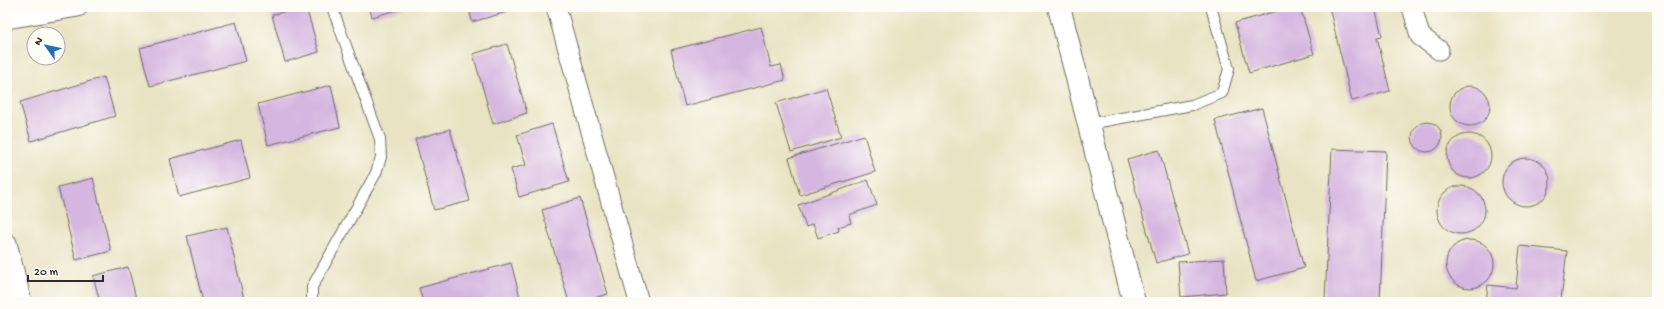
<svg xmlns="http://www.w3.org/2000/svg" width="1664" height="309" viewBox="0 0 1664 309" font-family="'Gochi Hand',sans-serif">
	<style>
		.building { fill: #d5b6e0 }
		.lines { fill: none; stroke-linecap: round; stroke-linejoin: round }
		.service-casing { stroke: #6e6b60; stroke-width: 12 }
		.minor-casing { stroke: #6e6b60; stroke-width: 21 }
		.tertiary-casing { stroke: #6e6b60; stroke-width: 24 }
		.service { stroke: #fff; stroke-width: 10 }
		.minor { stroke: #fff; stroke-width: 19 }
		.tertiary { stroke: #fff; stroke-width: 22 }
	</style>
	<rect width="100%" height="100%" fill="#fdfcf7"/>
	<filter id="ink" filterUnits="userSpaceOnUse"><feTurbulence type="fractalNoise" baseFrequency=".025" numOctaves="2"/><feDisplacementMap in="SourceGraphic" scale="8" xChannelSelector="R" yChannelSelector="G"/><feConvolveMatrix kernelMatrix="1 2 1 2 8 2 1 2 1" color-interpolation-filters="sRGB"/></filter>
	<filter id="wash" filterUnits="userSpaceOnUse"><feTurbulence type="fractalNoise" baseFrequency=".012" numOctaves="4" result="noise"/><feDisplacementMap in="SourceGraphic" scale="16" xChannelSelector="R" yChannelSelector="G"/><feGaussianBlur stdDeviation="0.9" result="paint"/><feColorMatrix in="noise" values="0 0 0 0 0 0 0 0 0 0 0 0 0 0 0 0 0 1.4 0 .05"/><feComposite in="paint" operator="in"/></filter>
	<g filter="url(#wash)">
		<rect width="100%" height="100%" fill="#e9e3c3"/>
		<g id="blocks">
			<g class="building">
				<path d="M300 7H306L319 52 285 62 272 15Z"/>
				<path d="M369 7H408L372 17Z"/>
				<path d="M469 7H521V8L472 22Z"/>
				<path d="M1290 7H1300L1314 54 1249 73 1235 23Z"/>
				<path d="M1329 7H1375L1382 36 1377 37 1390 91 1352 101Z"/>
				<path d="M236 22 246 61 150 86 140 48Z"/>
				<path d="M761 27 771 67 781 65 785 80 685 106 671 50Z"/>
				<path d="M507 44 527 113 493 124 473 54Z"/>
				<path d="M104 77 115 116 31 141 20 102Z"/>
				<path d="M331 85 340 127 268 145 258 104Z"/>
				<circle cx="1470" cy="106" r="20"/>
				<path d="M826 88 841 137 791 152 776 103Z"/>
				<path d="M1262 108 1304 268 1256 281 1215 120Z"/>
				<circle cx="1427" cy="137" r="15"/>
				<path d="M552 124 569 182 519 197 511 169 526 165 517 135Z"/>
				<path d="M450 129 470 201 434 210 415 139Z"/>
				<circle cx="1469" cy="156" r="22"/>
				<path d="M864 135 875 172 800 195 789 158Z"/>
				<path d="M241 140 250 178 179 197 170 159Z"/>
				<path d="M1332 149 1386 151 1380 302 1325 301Z"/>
				<path d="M1159 150 1188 254 1156 263 1127 159Z"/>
				<circle cx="1526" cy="182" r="24"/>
				<path d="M93 178 111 251 76 260 58 187Z"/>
				<path d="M868 180 877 205 849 215 851 223 838 227 839 231 818 238 813 224 806 227 798 205Z"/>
				<circle cx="1461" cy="210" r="24"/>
				<path d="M580 198 608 294 580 302H569L542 210Z"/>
				<path d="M227 227 244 299 232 302H203L187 236Z"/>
				<circle cx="1470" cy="264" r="24"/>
				<path d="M1520 246 1567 251 1561 299 1555 298V302H1486L1488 285 1516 288Z"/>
				<path d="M1224 259 1226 293 1181 297 1178 262Z"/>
				<path d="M511 263 521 301 423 302 419 288Z"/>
				<path d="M128 267 137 302H100L93 276Z"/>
			</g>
		</g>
	</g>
	<g filter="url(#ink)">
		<use href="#blocks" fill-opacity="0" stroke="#6e6b60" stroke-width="1"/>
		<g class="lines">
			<g class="service-casing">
				<g id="service">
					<path d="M1089 124 1192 105 1222 93 1229 69 1211 7"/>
					<path d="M312 302V287L376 173 381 157 380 139 332 7"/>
				</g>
			</g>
			<g class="minor-casing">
				<g id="minor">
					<path d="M556 7 639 302"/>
					<path d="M1412 7 1420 36 1439 50"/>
					<path d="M7 19 78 7"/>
					<path d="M7 243 22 302"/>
				</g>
			</g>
			<g class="tertiary-casing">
				<path id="tertiary" d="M1059 7 1134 302"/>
			</g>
			<use href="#service" class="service"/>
			<use href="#minor" class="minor"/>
			<use href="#tertiary" class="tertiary"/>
		</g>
	</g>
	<rect width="1664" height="309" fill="none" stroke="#fdfcf7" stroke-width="24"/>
	<g transform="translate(46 46) rotate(303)"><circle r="19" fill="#fdfcf7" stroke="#a9a8a5"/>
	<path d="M0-3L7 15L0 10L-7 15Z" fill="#1f6fb2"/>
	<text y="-6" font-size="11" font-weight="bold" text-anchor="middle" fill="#2b2b2b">N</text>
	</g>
	<path d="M28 275v6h75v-6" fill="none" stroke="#2b2b2b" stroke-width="2"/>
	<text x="34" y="275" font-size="12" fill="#2b2b2b" stroke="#fdfcf7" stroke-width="3" paint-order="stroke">20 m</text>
</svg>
